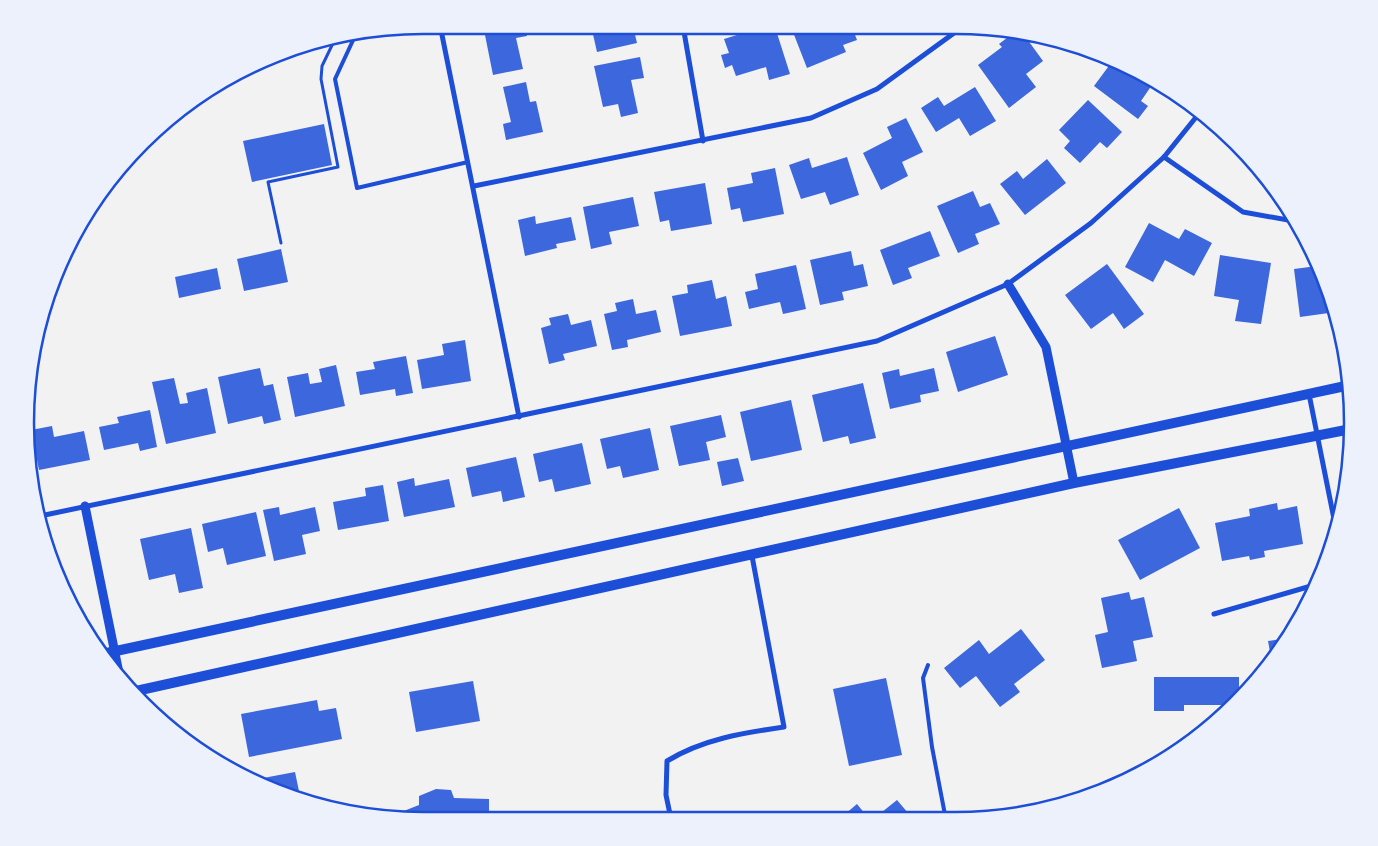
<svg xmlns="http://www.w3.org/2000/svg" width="1378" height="846" viewBox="0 0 1378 846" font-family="Montserrat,sans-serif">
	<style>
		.building { fill: #3d67dc }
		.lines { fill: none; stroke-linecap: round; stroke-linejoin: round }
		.path { stroke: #1d4ed8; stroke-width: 3 }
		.service { stroke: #1d4ed8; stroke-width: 4 }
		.minor { stroke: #1d4ed8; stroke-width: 5 }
		.tertiary { stroke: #1d4ed8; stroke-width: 9 }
		.secondary { stroke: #1d4ed8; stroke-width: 10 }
		.rim { fill: none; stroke: #1d4ed8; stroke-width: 2.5 }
	</style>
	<rect width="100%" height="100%" fill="#f2f2f2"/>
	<g class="building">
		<path d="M483 25 525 26 527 36 516 38 523 69 493 75Z"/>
		<path d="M602 26H633L637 43 597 52 592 30Z"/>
		<path d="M763 27H775L790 74 769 80 766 67 736 76 732 65 725 68 721 55 729 53 724 39Z"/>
		<path d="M791 27H852L857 40 843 45 846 52 807 68Z"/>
		<path d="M1016 31 1022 32 1043 61 1026 74 1036 87 1009 108 978 65 1002 47 999 44Z"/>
		<path d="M1060 43 1080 48 1075 54Z"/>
		<path d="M309 44 303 53 272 59 295 46Z"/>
		<path d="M640 57 644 78 631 80 638 113 621 117 618 104 603 107 594 66Z"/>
		<path d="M1114 59 1154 82 1141 101 1148 106 1138 119 1094 86Z"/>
		<path d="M526 82 530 102 536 101 543 132 506 140 503 124 511 122 503 87Z"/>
		<path d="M975 87 996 121 970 136 959 118 936 132 921 108 938 97 944 106Z"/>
		<path d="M1088 100 1122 132 1107 148 1100 142 1080 163 1064 148 1070 141 1059 130Z"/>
		<path d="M906 118 923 152 902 162 908 176 881 190 863 153 892 138 887 127Z"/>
		<path d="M324 124 332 165 252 182 243 141Z"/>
		<path d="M847 157 859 195 830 205 825 192 801 199 789 165 809 158 812 168Z"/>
		<path d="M1047 159 1066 183 1025 215 1000 184 1017 171 1023 179Z"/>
		<path d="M775 168 784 214 743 222 740 208 731 210 727 188 753 183 751 173Z"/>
		<path d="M705 183 712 224 671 231 669 220 660 222 654 192Z"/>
		<path d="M973 191 980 207 990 203 1000 224 975 234 979 244 958 253 937 206Z"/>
		<path d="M633 197 639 226 609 232 612 244 591 249 583 207Z"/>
		<path d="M535 216 536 224 571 217 576 240 556 244 557 248 525 256 518 220Z"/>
		<path d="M1149 223 1179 239 1185 229 1212 243 1194 276 1165 260 1153 282 1125 267Z"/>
		<path d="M930 231 940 256 908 268 912 278 893 285 880 250Z"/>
		<path d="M281 249 288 282 244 291 237 259Z"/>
		<path d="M851 251 854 266 863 264 868 286 842 292 844 300 820 305 810 260Z"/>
		<path d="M1220 255 1271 263 1261 324 1235 321 1239 300 1214 296Z"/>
		<path d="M1107 264 1144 314 1124 329 1113 313 1091 329 1065 295Z"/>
		<path d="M796 265 806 309 783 314 780 302 749 309 745 292 758 289 755 274Z"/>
		<path d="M1317 266 1318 278 1324 277 1332 295 1336 312 1300 317 1294 269Z"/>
		<path d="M217 268 221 289 179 298 175 277Z"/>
		<path d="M712 280 716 299 726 296 732 326 680 336 672 296 688 293 687 285Z"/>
		<path d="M633 299 636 314 656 310 661 332 627 340 628 347 612 350 604 314 617 311 615 303Z"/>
		<path d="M568 314 571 325 591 320 597 346 563 354 565 360 549 364 541 328 551 325 549 318Z"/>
		<path d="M995 336 1008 375 958 392 946 352Z"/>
		<path d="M465 340 471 381 422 389 417 360 444 355 442 344Z"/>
		<path d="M406 356 413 393 396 396 395 389 360 395 356 372 375 369 373 362Z"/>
		<path d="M336 365 345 406 295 417 287 377 308 373 310 384 322 382 319 369Z"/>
		<path d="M260 368 264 386 273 384 281 420 264 424 262 416 228 424 218 377Z"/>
		<path d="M934 368 939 391 920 395 921 402 890 409 882 373 899 369 900 376Z"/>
		<path d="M174 378 180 404 188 403 186 393 207 388 216 433 166 444 152 382Z"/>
		<path d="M863 383 876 438 850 444 848 436 823 442 812 395Z"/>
		<path d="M791 400 802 450 751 461 740 412Z"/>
		<path d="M150 410 157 447 140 451 138 443 104 450 99 427 119 423 117 417Z"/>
		<path d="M721 415 726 437 706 442 710 460 679 466 670 426Z"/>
		<path d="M52 426 54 437 84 431 90 460 39 470 31 430Z"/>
		<path d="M650 428 659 470 623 478 620 466 607 469 600 439Z"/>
		<path d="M582 443 591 484 555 492 552 479 539 482 533 454Z"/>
		<path d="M516 457 525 497 503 502 501 491 472 497 466 468Z"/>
		<path d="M738 458 744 481 722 486 717 462Z"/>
		<path d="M414 478 415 486 449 479 455 507 404 517 397 482Z"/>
		<path d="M383 485 389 521 338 530 333 502 366 496 365 488Z"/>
		<path d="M1277 503 1278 510 1297 506 1303 544 1264 551 1265 557 1250 560 1249 556 1222 561 1215 523 1250 516 1249 509Z"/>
		<path d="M279 507 280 515 315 507 320 531 302 535 306 554 274 561 263 510Z"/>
		<path d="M1179 508 1200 548 1140 580 1118 540Z"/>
		<path d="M256 512 266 556 227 565 223 548 208 552 202 524Z"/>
		<path d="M191 528 203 588 179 593 175 574 149 580 140 539Z"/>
		<path d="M1129 592 1131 600 1144 597 1153 637 1133 641 1137 661 1102 668 1095 635 1108 632 1101 598Z"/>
		<path d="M1021 629 1045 660 1014 684 1020 692 1000 707 976 676 960 688 944 668 979 640 989 654Z"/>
		<path d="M1288 638 1272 663 1268 641Z"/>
		<path d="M1154 677H1239V699L1233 705H1184V711H1154Z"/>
		<path d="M886 678 902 755 849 766 833 689Z"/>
		<path d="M473 681 480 721 416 732 409 692Z"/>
		<path d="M317 700 319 711 336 708 342 739 249 757 241 714Z"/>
		<path d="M295 772 300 796 293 797 271 791 252 780Z"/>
		<path d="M436 789 451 790 454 798 489 799V818H386L419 805V796Z"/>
		<path d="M1075 798V800L1052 808 1051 803Z"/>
		<path d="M897 800 914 820H872Z"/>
		<path d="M857 804 870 820H838Z"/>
	</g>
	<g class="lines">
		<path class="path" d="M281 243 268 182 338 167 321 79 322 66 335 39"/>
		<g class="service">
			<path d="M355 36 335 79 357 188 468 162"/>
			<path d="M928 665 923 678 932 747 946 820"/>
		</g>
		<g class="minor">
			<path d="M440 25 519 417"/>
			<path d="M683 26 703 141"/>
			<path d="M1164 157 1243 212 1299 222"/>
			<path d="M474 186 811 118 877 89 961 28"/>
			<path d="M1309 394 1337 534"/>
			<path d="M40 516 877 341 1008 284 1091 223 1164 157 1201 111"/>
			<path d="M1214 614 1318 584"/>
			<path d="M671 819 666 795 667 761C703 739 743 733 784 727L752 556"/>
		</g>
		<g class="tertiary">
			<path d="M1008 284 1046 347 1074 483"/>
			<path d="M85 506 119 673"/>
		</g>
		<g class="secondary">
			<path d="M102 654 1350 385"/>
			<path d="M136 691 1074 483 1351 429"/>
		</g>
	</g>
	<path d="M0 0H1378V846H0ZM423 34H955A389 389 0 0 1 1344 423V423A389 389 0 0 1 955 812H423A389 389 0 0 1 34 423V423A389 389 0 0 1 423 34Z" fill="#edf1fc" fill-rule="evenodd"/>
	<path class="rim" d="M423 34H955A389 389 0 0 1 1344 423V423A389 389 0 0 1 955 812H423A389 389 0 0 1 34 423V423A389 389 0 0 1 423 34Z"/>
</svg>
